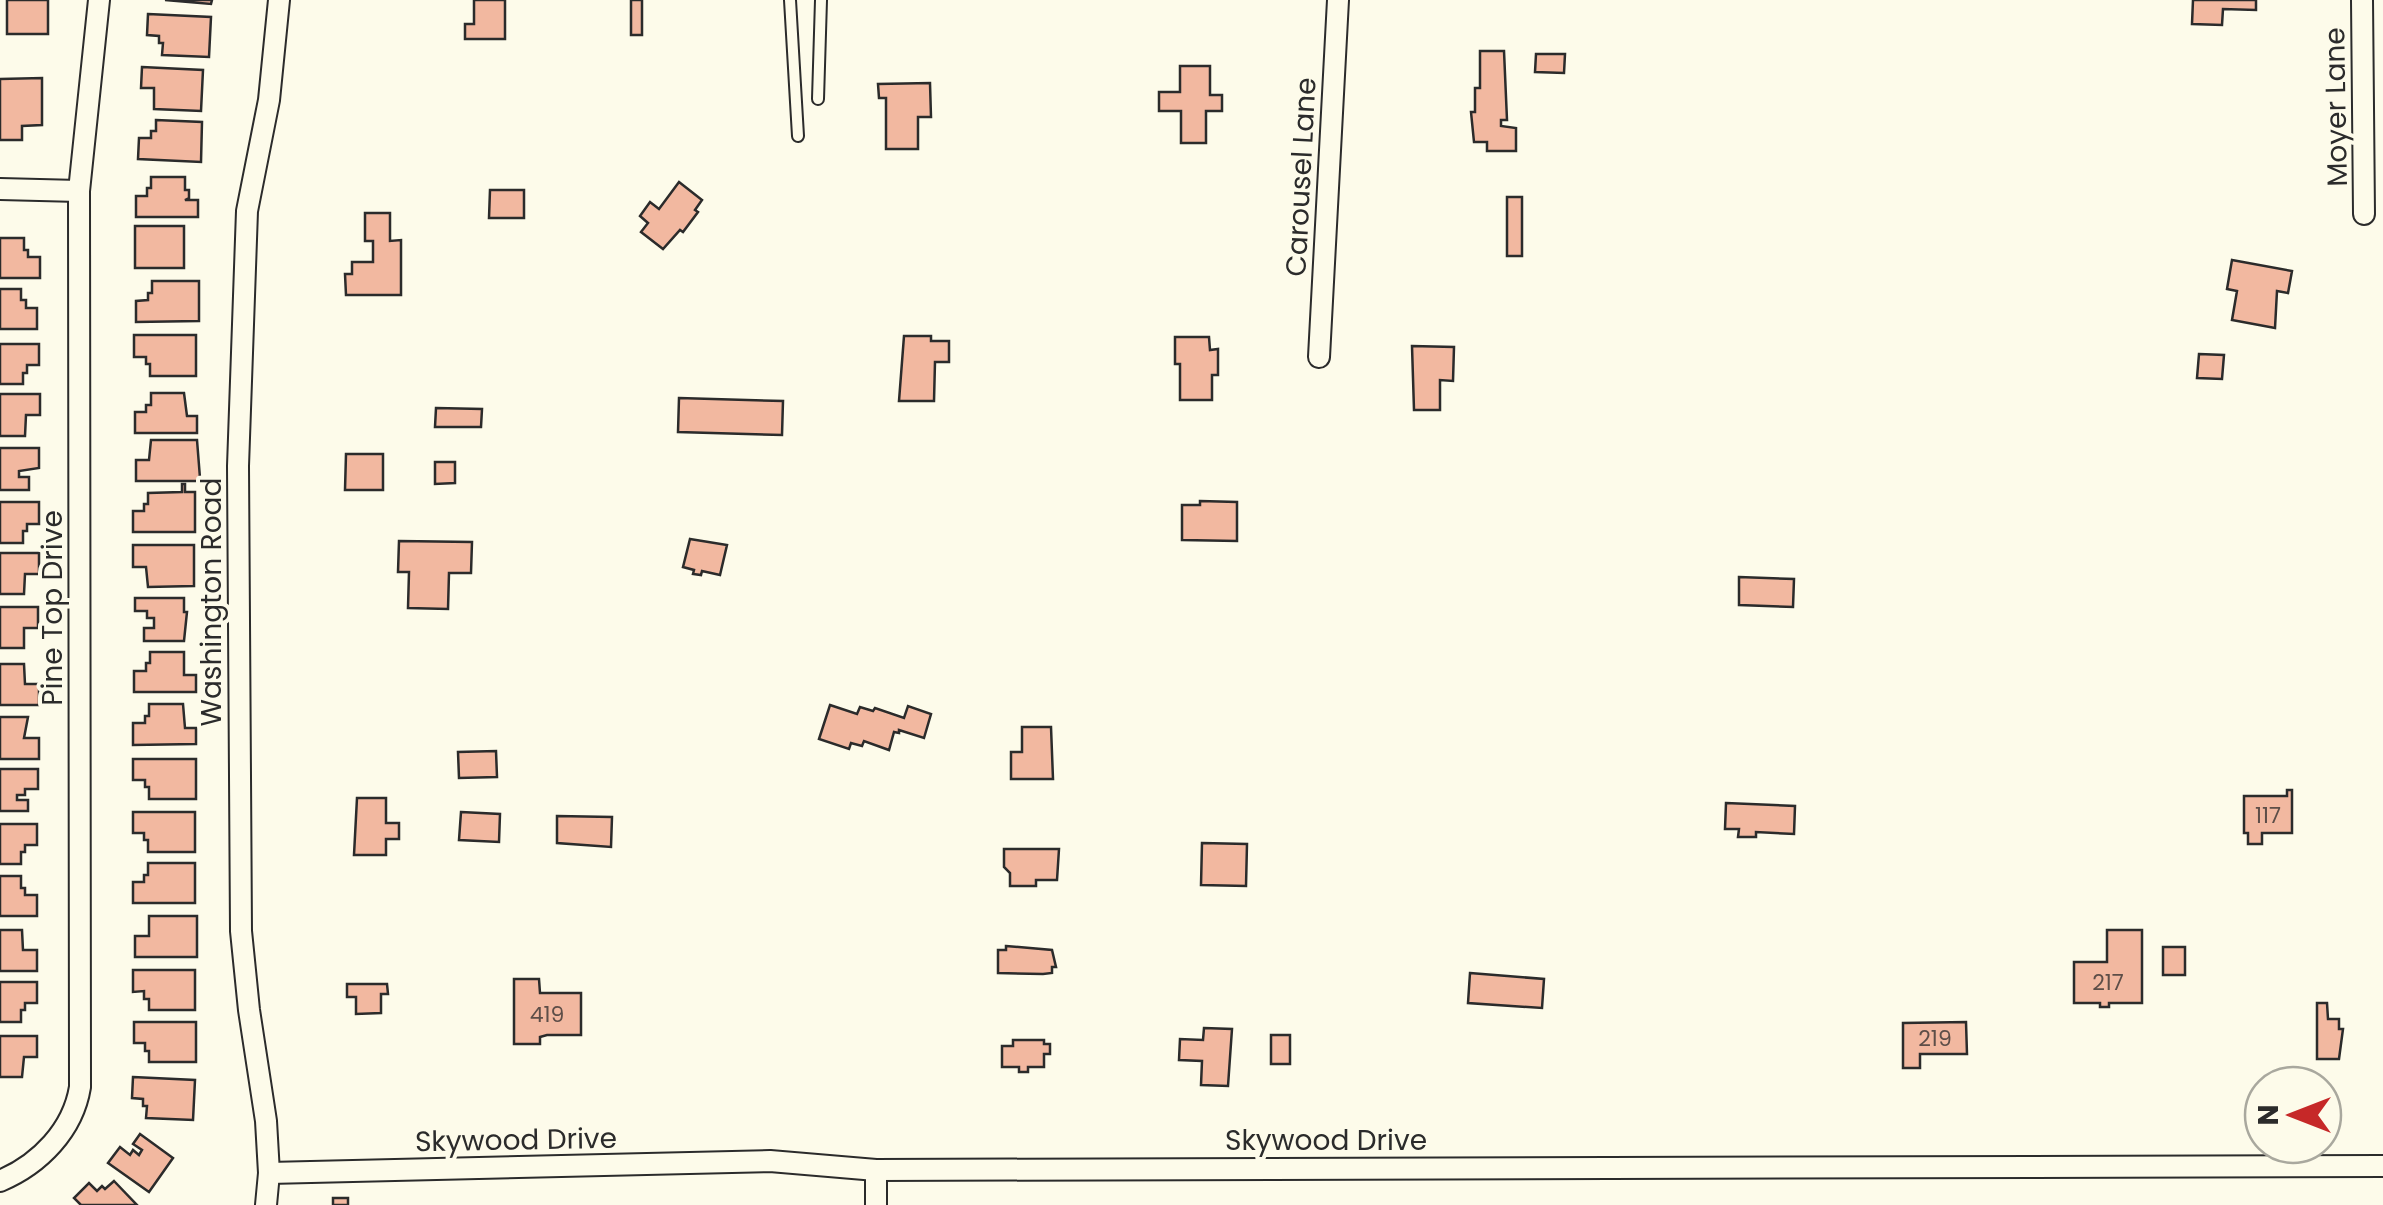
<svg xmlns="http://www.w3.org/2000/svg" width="2383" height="1205" viewBox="0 0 2383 1205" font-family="Poppins,sans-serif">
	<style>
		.building { fill: #f2b8a0; stroke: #2b2b2b; stroke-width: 2.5 }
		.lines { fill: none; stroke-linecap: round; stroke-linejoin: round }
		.service-casing { stroke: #2b2b2b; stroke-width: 14 }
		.minor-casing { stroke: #2b2b2b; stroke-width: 24 }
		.service { stroke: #fdfbea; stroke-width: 10 }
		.minor { stroke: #fdfbea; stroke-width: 20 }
		.labels { text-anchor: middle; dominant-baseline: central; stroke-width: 8; stroke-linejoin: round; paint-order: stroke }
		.number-label { font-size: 22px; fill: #5d4e48 }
		.street-label { font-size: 28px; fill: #2b2b2b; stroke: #fdfbea }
	</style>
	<rect width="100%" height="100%" fill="#fdfbea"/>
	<g class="building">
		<rect x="7" y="0" width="41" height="34"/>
		<path d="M165 0H212L211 4Z"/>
		<path d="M474 0H505V39H465V24H474Z"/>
		<rect x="631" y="0" width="11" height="35"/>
		<path d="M2193 0H2256V10L2223 9 2222 25 2192 24Z"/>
		<path d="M148 14 211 17 209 57 162 55 163 43H159V36L147 35Z"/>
		<path d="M1480 51H1504L1507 120H1501V126L1516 128V151H1487V142H1474L1471 112H1475V88H1480Z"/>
		<path d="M1536 54H1565L1564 73 1535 72Z"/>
		<path d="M1180 66H1210V95H1222V111H1206V143H1181V111H1159V92H1180Z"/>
		<path d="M142 67 203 70 201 111 154 109V88H141Z"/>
		<path d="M42 78V125L22 126V140H0V79Z"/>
		<path d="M930 83 931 117H918V149H886V98H879L878 84Z"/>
		<path d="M156 120 202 122 201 162 138 159 139 138H151V131H156Z"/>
		<path d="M151 177H185V190H189V198L185 200H198V217H136V196H147V188H151Z"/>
		<path d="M679 182 702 200 695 210 698 212 683 232 680 230 663 249 641 232 648 223 640 216 650 202 659 209Z"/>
		<path d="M490 190H524V218H489Z"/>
		<rect x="1507" y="197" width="15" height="59"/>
		<path d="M365 213H390V241L401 240V295H346L345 274H352V262H373V241H365Z"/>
		<rect x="135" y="226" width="49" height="42"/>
		<path d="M0 238H24V250H28V257H40V278H0Z"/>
		<path d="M2232 260 2292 271 2288 293 2277 291 2275 328 2232 320 2237 291 2227 289Z"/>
		<path d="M152 281H199V321L136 322V301L148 300V293H152Z"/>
		<path d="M0 289H21V300H26V308H37V329H0Z"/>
		<path d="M134 335H196V376H150V364H146V357H134Z"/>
		<path d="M904 336H931V341H949V362H935L934 401H899Z"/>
		<path d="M1175 337H1209L1210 350 1218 349V375H1212V400H1180V364H1175Z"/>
		<path d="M0 344H39V365H27V373H23V384H0Z"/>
		<path d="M1412 346 1454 347 1453 381 1440 380V410H1414Z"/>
		<path d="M2199 354 2224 355 2222 379 2197 378Z"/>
		<path d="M151 393H184L187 416H197V433H135V412H146V405H151Z"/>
		<path d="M0 394H40V415H26L25 436H0Z"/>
		<path d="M679 398 783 401 782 435 678 432Z"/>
		<path d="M436 408 482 409 481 427H435Z"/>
		<path d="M151 440H197L200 478 197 481H136V460H149Z"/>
		<path d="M0 448H39V468L19 471V477H29V490H0Z"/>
		<path d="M346 454H383V490H345Z"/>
		<path d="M435 462H455V483L435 484Z"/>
		<path d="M182 484H185V492H195V532H133V511H144V504H148V493L182 492Z"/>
		<path d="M1200 501 1237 502V541L1182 540V505H1200Z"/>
		<path d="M0 502H39V524H27V531H23V543H0Z"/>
		<path d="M690 539 727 545 720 575 702 571 701 575 693 574 694 570 683 567Z"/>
		<path d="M399 541 472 542 471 573H449L448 609 408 608 409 572H398Z"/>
		<path d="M133 545H194V586L148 587 146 567H133Z"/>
		<path d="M0 553H39V574H25L24 594H0Z"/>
		<path d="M1739 577 1794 579 1793 607 1739 605Z"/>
		<path d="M135 598H184V612H187L184 641H144V628H154V618H147V611H135Z"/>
		<path d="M0 607H38V628H24V648H0Z"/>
		<path d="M150 652H184V675H196V692H134V671H146V663H150Z"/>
		<path d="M0 664H24L25 684H39V705H0Z"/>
		<path d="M149 704H183L185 728H196V744L133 745V723H145V716H149Z"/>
		<path d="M830 705 857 714 860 707 873 711 875 708 904 718 908 706 931 714 924 738 899 730V733L894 732 889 750 864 741 862 746 851 743 849 749 819 739Z"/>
		<path d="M0 717H28L24 738H39V759H0Z"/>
		<path d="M1022 727H1051L1053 779H1011V752H1022Z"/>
		<path d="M496 751 497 777 459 778 458 752Z"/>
		<path d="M133 759H196V799H149V787H145V780H133Z"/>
		<path d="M0 769H38V789H25V795H17V800H28V811H0Z"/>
		<path d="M2287 790H2292V833H2262V844H2248V833H2244V796H2287Z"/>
		<path d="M357 798H386V823H399V839H386V855H354Z"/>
		<path d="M1726 803 1795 806 1794 834 1756 832V837H1738L1739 829H1725Z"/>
		<path d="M133 812H195V852H148V840H144V833H133Z"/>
		<path d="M461 812 500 814 499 842 459 840Z"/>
		<path d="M557 816 612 817 611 847 557 843Z"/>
		<path d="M0 824H37V845H25V852H21V864H0Z"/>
		<path d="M1202 843 1247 844 1246 886 1201 885Z"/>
		<path d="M1004 849H1059L1057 880H1036V886H1010V873L1004 867Z"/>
		<path d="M148 863H195V903H133V882H144V875H148Z"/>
		<path d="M0 876H21V888H25V895H37V916H0Z"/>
		<path d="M149 916H197V957H135V936H149Z"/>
		<path d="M0 930H22L23 950H37V971H0Z"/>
		<path d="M2107 930H2142V1003H2109V1007H2100V1003H2074V962H2107Z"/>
		<path d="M1006 946 1052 950 1056 967H1052V973L1043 974 998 973V950H1006Z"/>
		<rect x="2163" y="947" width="22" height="28"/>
		<path d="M133 970H195V1010H149V999H144V991L133 992Z"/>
		<path d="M1470 973 1544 979 1542 1008 1468 1003Z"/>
		<path d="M514 979H539L540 993H581V1035H547L540 1037V1044H514Z"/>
		<path d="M0 982H37V1003H25V1010H21V1022H0Z"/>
		<path d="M347 984H387L388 994H381V1013L356 1014V997H347Z"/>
		<path d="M2317 1003H2327L2328 1019H2339V1029H2343L2339 1059H2317Z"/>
		<path d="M134 1022H196V1062H149V1051H145V1043H134Z"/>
		<path d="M1966 1022 1967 1054H1920V1068H1903V1023Z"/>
		<path d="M1204 1028 1232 1029 1228 1086 1201 1085 1202 1061 1179 1060 1180 1039 1203 1040Z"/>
		<rect x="1271" y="1035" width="19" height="29"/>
		<path d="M0 1036H37V1057H24L22 1077H0Z"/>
		<path d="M1013 1040H1044V1044H1050V1054H1044V1067H1028V1072H1019V1067H1002V1046H1013Z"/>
		<path d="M133 1077 195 1080 193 1120 146 1118 147 1106H143V1099L132 1098Z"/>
		<path d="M140 1134 173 1158 149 1192 108 1163 120 1147 130 1155 133 1150 139 1155 142 1150 133 1144Z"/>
		<path d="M114 1181 137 1205H81L74 1198 89 1183 97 1191 102 1186 105 1189Z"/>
		<rect x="333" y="1198" width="15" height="7"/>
	</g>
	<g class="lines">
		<g class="service-casing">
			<g id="service">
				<path d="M790 0 798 136"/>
				<path d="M818 99 821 0"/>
			</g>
		</g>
		<g class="minor-casing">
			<g id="minor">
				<path d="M2362 0 2364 214"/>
				<path d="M0 189 79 191"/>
				<path d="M1319 357 1338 0"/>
				<path d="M269 1173 770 1161 876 1170 2383 1166"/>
				<path d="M0 1181C40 1164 73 1130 80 1087L79 191 99 0"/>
				<path d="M266 1205 269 1173 266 1121 249 1010 241 931 238 466 247 211 269 100 279 0"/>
				<path d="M876 1205V1170"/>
			</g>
		</g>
		<use href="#service" class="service"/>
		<use href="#minor" class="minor"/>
	</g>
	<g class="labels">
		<g class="number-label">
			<text x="2268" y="815">117</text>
			<text x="2108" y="982">217</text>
			<text x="547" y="1014">419</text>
			<text x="1935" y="1038">219</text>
		</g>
		<g class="street-label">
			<text transform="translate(2336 107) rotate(-91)">Moyer Lane</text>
			<text transform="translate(1301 177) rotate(-87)">Carousel Lane</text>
			<text transform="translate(211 602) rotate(-90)">Washington Road</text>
			<text transform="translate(52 608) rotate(-90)">Pine Top Drive</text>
			<text transform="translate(516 1140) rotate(-1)">Skywood Drive</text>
			<text x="1326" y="1140">Skywood Drive</text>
		</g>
	</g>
	<g transform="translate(2293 1115) rotate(270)"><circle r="48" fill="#fdfbea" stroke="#a9a89e" stroke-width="2.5"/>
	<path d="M0-8L18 38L0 25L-18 38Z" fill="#c62828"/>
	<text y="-15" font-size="28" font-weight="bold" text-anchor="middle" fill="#2b2b2b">N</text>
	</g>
</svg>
